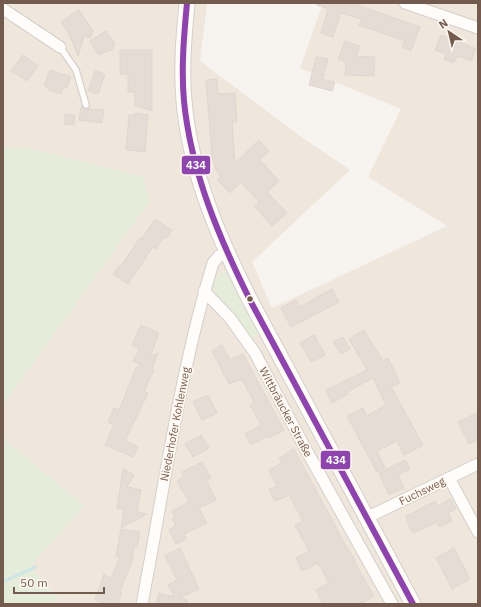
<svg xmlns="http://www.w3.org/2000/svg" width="481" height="607" viewBox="0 0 481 607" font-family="'IBM Plex Sans',sans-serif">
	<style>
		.residential { fill: #efe6dc }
		.green { fill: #e5edda }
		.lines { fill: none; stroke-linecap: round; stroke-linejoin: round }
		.stream { stroke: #d0e5e7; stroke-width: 3.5 }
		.building { fill: #e4dcd5; stroke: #e0d7d0 }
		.lane-casing { stroke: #d5cfc9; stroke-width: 8 }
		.street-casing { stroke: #d5cfc9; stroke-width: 13 }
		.secondary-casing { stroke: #d5cfc9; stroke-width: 17 }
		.lane { stroke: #fefdfc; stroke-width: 5.5 }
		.street { stroke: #fefdfc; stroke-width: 11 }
		.secondary { stroke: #fefdfc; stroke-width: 15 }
		.bus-1-casing { stroke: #fef8f0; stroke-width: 9 }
		.bus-1 { stroke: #8e44ad; stroke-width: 6 }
		.bus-dot { fill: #745b4f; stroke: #fef8f0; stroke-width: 1.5 }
		.labels { text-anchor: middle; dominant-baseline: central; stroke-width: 3.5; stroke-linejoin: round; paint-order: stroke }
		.street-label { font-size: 11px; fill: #745b4f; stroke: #fef8f0 }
		.line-badge { stroke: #fef8f0; stroke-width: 1.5 }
		.badge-label { font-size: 11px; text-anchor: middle; font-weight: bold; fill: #fff }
	</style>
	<rect width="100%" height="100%" fill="#f7f3ee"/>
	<path class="residential" d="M3 3H207L200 61 300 136 350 170 252 262 272 308 447 226 368 177 401 109 300 68 323 3H478V604H52L57 598 30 567 84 506 3 438V405L149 201 29 148H3Z"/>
	<g class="green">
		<path d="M3 148H29L144 177 149 202 3 405Z"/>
		<path d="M226 271 260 334 248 338 224 303 213 291C213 281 216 274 226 271Z"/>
		<path d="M3 438 84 506 30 567 57 598 52 604H3Z"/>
	</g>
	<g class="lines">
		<path class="stream" d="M3 582 35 567"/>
	</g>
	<g class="building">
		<path d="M317 3H352L420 27 411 51 402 47 405 41 359 25 362 19 341 13 333 37 321 33 328 9 317 5Z"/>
		<path d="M79 10 93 31 90 38 84 36 78 56 70 36 61 22Z"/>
		<path d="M106 31 115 44 113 49 98 55 90 41Z"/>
		<path d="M441 35 463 41 462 43 476 49 471 61 457 56 454 63 444 59 446 54 435 50Z"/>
		<path d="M345 41 360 46 356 56 375 57 374 76 345 75 346 62 338 59Z"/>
		<path d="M120 50H152V111L135 105V92H128V74H120Z"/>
		<path d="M23 55 38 66 27 81 11 71Z"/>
		<path d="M316 57 328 59 323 79 335 82 332 91 309 85Z"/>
		<path d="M50 70 71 77 67 88 64 87 61 94 49 90V88L44 86Z"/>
		<path d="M95 71 105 74 98 94 88 91Z"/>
		<path d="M217 79 218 94 235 93 237 122H232L235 163 259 140 269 151 260 160 279 181 267 192 287 213 272 226 254 206 259 202 241 182 230 193 217 180 221 177 216 170 212 157 206 80Z"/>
		<path d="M81 107 85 109 104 110 102 123 79 120Z"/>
		<path d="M135 113 148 115 145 152 126 150 129 115H135Z"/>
		<path d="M65 114 75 115 74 125 64 124Z"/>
		<path d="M155 219 172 230 166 239 164 237 156 249 153 247 128 284 113 274 119 266 120 267 140 238 142 239Z"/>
		<path d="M332 289 339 302 291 327 281 308 296 300 300 307Z"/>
		<path d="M141 325 159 333 151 354 154 356 158 353 152 369 154 370 144 391 148 393 125 441 138 447 133 457 105 445 114 425 108 422 114 408 119 410 136 368 141 365 133 361 139 349 132 345Z"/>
		<path d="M364 330 383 361 388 358 400 383 391 387 423 445 404 455 397 441 377 451 385 468 377 472 347 416 363 408 367 416 386 405 373 378 347 392 348 394 332 403 326 390 367 370 349 339Z"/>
		<path d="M314 335 325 355 311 362 300 343Z"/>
		<path d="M343 337 350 349 341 354 333 342Z"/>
		<path d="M222 345 230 360 243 354 284 430 269 438 268 436 251 445 245 434 261 425 250 405 254 402 242 379 229 384 212 351Z"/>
		<path d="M208 395 217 413 202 420 193 402Z"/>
		<path d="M478 412V440L469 444 458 422Z"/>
		<path d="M201 435 209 448 193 457 185 444Z"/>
		<path d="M294 449 346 546 355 560 354 561 356 565 374 596 360 604H323L316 590 329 583 318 563 302 571 296 558 309 551 295 525 303 521 289 495 275 501 269 489 277 486 269 470 282 463 279 458Z"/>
		<path d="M405 460 410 469 398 475 404 488 389 495 379 473Z"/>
		<path d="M202 462 211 478 206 480 216 500 199 508 207 523 184 534 186 539 176 544 169 530 176 526 172 519 175 517 172 511 189 502 177 481 184 476 182 472Z"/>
		<path d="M123 469 134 475 127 487 141 490 137 512 147 514 121 528 124 510 117 508Z"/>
		<path d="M451 499 456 509 448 513 452 521 439 527 437 522 414 533 410 529 406 516 435 501 438 506Z"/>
		<path d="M121 529 140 532 137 547H134L132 561 120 591 122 592 118 604H105L95 600 104 574 111 579 120 557 116 556Z"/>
		<path d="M180 548 199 589 179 598 187 600V604H156L159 593 174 597 168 585 177 580 165 556Z"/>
		<path d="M454 548 470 579 452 589 436 558Z"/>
	</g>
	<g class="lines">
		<g class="lane-casing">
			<path id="lane" d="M60 47 76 70 86 105"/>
		</g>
		<g class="street-casing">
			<g id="street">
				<path d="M405 3 478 28"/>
				<path d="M3 9 60 47"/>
				<path d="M204 291 230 318 255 353 304 446 392 604"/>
				<path d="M449 478 478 532"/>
				<path d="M366 518 478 464"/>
				<path d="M142 604C164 490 179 375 213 263L219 256 227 252"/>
			</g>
		</g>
		<g class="secondary-casing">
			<path id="secondary" d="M187 3C184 35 181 68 184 101 190 172 219 239 251 302L413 604"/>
		</g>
		<use href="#lane" class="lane"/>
		<use href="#street" class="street"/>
		<use href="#secondary" class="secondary"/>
		<g class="bus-1-casing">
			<path id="bus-1" d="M187 3C184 35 181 68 184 101 191 172 219 238 251 302L413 604"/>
		</g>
		<use href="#bus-1" class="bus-1"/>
	</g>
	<circle class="bus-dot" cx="250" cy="299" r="3.5"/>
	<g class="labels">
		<g class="street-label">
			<text transform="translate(286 412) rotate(62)">Wittbräucker Straße</text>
			<text transform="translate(175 424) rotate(-79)">Niederhofer Kohlenweg</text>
			<text transform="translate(422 491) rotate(-26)">Fuchsweg</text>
		</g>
	</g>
	<g class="line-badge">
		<rect x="181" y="155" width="30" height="20" rx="4" fill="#8e44ad"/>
		<rect x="320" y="450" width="31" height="20" rx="4" fill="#8e44ad"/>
	</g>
	<g class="badge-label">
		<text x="196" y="169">434</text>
		<text x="336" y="464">434</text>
	</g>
	<rect width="481" height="607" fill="none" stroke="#745b4f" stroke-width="8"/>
	<g transform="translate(449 32) rotate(325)" stroke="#fef8f0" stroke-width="3" paint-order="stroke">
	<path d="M0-3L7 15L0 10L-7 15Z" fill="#745b4f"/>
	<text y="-6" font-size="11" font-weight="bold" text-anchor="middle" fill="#745b4f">N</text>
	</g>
	<path d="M14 587v6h90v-6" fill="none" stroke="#745b4f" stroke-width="2"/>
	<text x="20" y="587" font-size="12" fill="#745b4f" stroke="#fef8f0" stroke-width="3" paint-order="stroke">50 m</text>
</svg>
